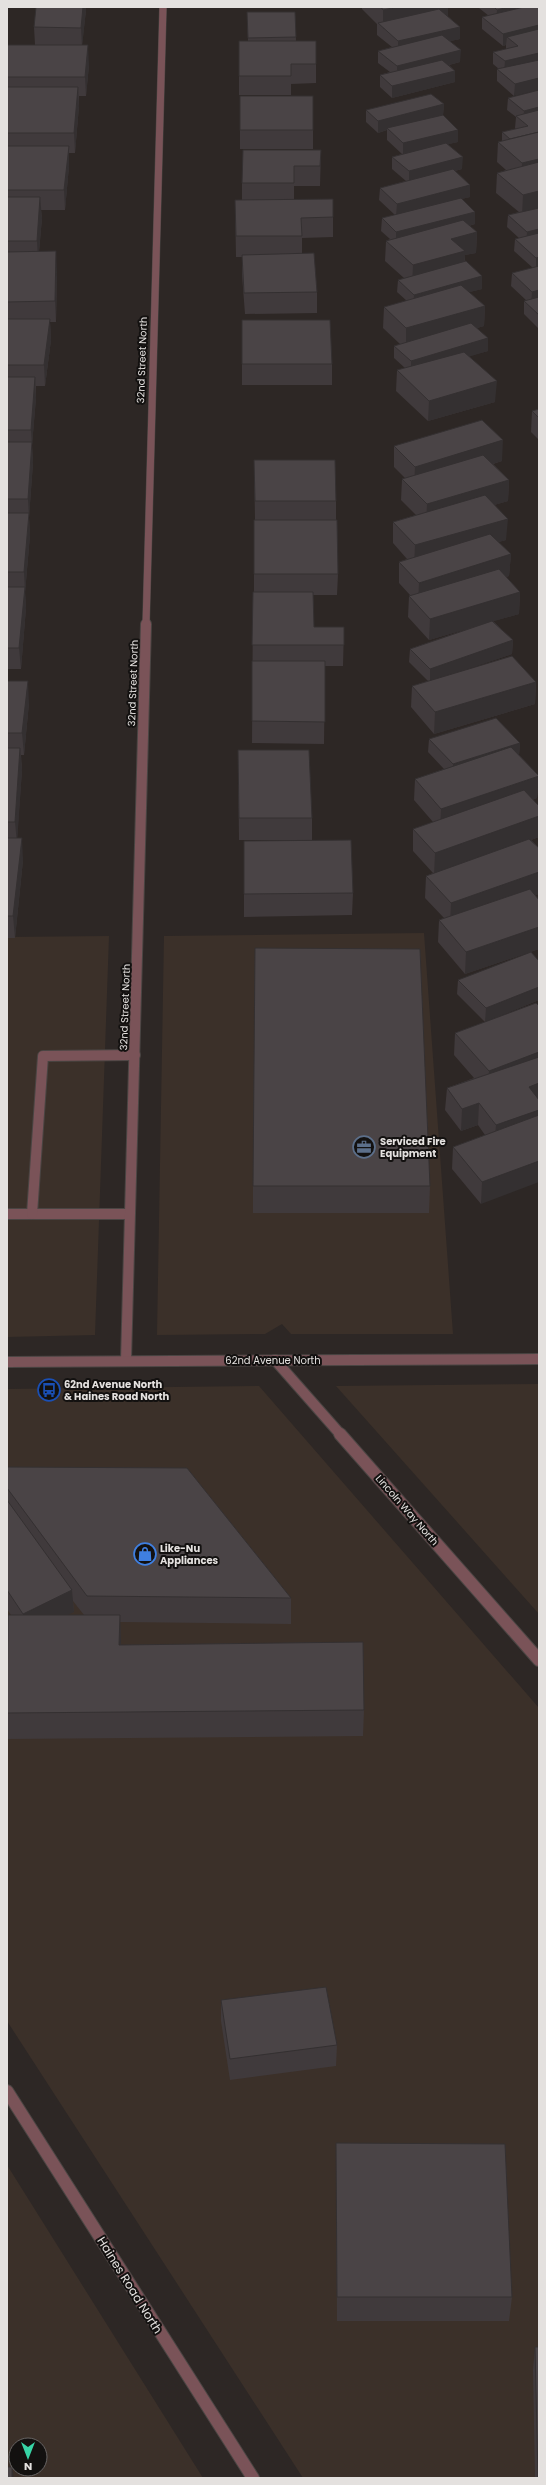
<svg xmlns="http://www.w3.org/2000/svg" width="546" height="2485" viewBox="0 0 546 2485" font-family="Poppins,sans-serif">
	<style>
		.built { fill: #3b3029; fill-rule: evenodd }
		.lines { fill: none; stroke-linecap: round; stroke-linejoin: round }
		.minor-far2-casing { stroke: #4a4543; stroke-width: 8 }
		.minor-far1-casing { stroke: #4a4543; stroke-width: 12 }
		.minor-casing { stroke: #4a4543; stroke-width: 14 }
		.minor-far2 { stroke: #7a5358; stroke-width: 7 }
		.minor-far1 { stroke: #7a5358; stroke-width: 10 }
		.minor { stroke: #7a5358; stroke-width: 12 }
		.wall { fill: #403a3c; fill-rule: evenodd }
		.shaded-wall { fill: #343031 }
		.building { fill: #4a4446; stroke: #343031 }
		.labels { text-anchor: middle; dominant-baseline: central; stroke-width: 4; stroke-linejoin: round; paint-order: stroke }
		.street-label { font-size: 10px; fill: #e4e1df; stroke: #131110 }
		.poi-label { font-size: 10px; font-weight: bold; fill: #e4e1df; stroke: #131110; text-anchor: start }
		.near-street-label { font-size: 12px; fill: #e4e1df; stroke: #131110 }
	</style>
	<rect width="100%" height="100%" fill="#2d2725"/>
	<g class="built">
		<path d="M424 933 453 1334H291L282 1324 265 1334 157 1335 164 936Z"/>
		<path d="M109 936 95 1335 7 1337V937Z"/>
		<path d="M539 1384V1614L336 1386Z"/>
		<path d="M259 1386 539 1708V2478H303L7 2021V1389Z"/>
		<path d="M7 2165 203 2478H7ZM16 2445H40V2469H16Z"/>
	</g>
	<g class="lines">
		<g class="minor-far2-casing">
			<path id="minor-far2" d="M146 625 163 7"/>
		</g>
		<g class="minor-far1-casing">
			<g id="minor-far1">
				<path d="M7 1214H129"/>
				<path d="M32 1214 43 1056 135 1055"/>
				<path d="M275 1360 341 1435"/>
				<path d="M126 1361 146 624"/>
				<path d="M7 1362 539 1359"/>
			</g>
		</g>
		<g class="minor-casing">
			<g id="minor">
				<path d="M340 1434 539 1660"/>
				<path d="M7 2091 253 2478"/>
			</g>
		</g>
		<use href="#minor-far2" class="minor-far2"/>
		<use href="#minor-far1" class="minor-far1"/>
		<use href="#minor" class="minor"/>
	</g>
	<g class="wall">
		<path d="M362 7H448V16H447L460 27V39L450 41 460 62 449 65 455 71V82L392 98 380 87V75L390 72 378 63V51L392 47 377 35V24L362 9Z"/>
		<path d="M479 7H539L514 96 497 81V69H499L493 64V52L506 49V45L503 46 482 29V17L489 16 479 8Z"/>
		<path d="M86 10 82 45 89 65 86 96H79V106L75 153H69V166L65 210H41L42 218 39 252 57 272 56 322H50L51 340 45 386H36V398L32 445 33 463 29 517 30 535 25 593 26 608 21 669H7V45H35L34 27Z"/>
		<path d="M247 12H295L296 41 316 64V83L291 84V95H239V76L248 41Z"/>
		<path d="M539 90V329L524 314V301H527L511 286 512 273 533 268 514 251 515 239 519 238 507 227 508 215 519 212 496 193 497 173 506 170 497 162 498 142 502 141V132L516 129 515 128 516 117 507 110 508 98Z"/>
		<path d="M444 104 443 115 458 142 448 144 462 169 455 171 470 197 461 199 475 212V224L469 226 477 232 476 253 465 255V262L482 276V289L469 292 485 306 484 326 477 328 488 351 469 356 495 402 428 421 396 391 397 370 405 368 394 358V346L400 344 383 328 384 307 407 301 397 292 398 280 404 278 385 261 386 241 390 239 381 231 382 218 395 215 379 200 380 188 406 181 392 169V157L402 154 387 140V130L378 133 366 122V110Z"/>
		<rect x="240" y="130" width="73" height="19"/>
		<path d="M321 150 320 186H294V199L333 217V237L302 238V254L317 292V313L245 314 242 275V257H236L235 200H242V183Z"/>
		<path d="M242 320 332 364V385H242Z"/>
		<path d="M539 409V440L531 432 532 411Z"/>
		<path d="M394 446 502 461 493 464 509 480 508 501 494 505 506 540 498 542 511 554 509 576 506 577 520 592 519 614 493 621 513 640 512 654 461 671 536 682 535 704 434 734 411 707 412 686 428 681 409 662 410 649 470 628 429 640 408 617 409 596 410 595 399 583V562L407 559 393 543V522L416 515 401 500 402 479 405 478 394 467Z"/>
		<path d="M254 460 336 501V520L338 574 337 595H313L314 627H344L343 666H325L324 744 252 743 253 592H254V520H255Z"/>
		<path d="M7 681 29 703 24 755H21L22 770 17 838 23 860 15 938H7Z"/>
		<path d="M429 739 520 743 519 755 539 776 537 798 532 800 539 806V837L531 840 539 848V894L535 895 539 900V949L465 974 438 942 439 920 444 918 425 898 426 876 433 873 413 851V829L433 822 414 800 415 779 444 769 428 752Z"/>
		<path d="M238 750 312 818V840H239Z"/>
		<path d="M244 841 353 893 352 915 244 917Z"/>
		<path d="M539 961V1000L492 1019 536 1003 481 1204 452 1169 453 1147 485 1135 478 1125 461 1131 445 1110 447 1088 474 1078 454 1055 455 1033 485 1022 457 994 458 980Z"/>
		<path d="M253 1186H430L429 1213H253Z"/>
		<path d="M7 1467 291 1598V1624L120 1622 121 1645 364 1710 363 1736 7 1739V1622L11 1615 7 1609ZM73 1601 84 1615H66L74 1612Z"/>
		<path d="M221 2000 337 2045 336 2066 230 2080 221 2021Z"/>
		<path d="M336 2143 512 2297 509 2321H337L336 2167Z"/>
		<path d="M535 2347 539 2478H535L533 2370Z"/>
	</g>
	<g class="shaded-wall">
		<path d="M83 7H86V10L82 47 81 28Z"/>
		<path d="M397 7H448V16L384 29 383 28V10Z"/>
		<path d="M508 7H539L496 21 497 10Z"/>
		<path d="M539 25V36L507 37 506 45 503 46V34Z"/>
		<path d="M460 27V39L398 53V41Z"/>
		<path d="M88 45 89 65 86 96 85 77Z"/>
		<path d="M461 50 460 62 397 78V66Z"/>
		<path d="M539 53V65L504 73 505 61Z"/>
		<path d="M455 71V82L392 98V86Z"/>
		<path d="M539 78V90L514 96 515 84Z"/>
		<path d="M78 87 79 106 75 153 74 133Z"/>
		<path d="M444 104 443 116 387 128V130L378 133V121Z"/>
		<path d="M539 107V119L523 123 524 111Z"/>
		<path d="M458 130V142L403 155V143Z"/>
		<path d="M69 146V166L65 210 64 190Z"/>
		<path d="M463 157 462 169 409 183V171Z"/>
		<path d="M539 159V178L521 183 522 163Z"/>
		<path d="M470 185V197L396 216 397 204Z"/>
		<path d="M539 191V210L522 215 523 195Z"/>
		<path d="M40 197 42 218 38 261 37 241Z"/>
		<path d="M475 212V224L396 245V232Z"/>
		<path d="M539 229V242L526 245 527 232Z"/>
		<path d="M477 232 476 253 465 255 464 272 412 286 413 265 451 239Z"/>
		<path d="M56 251 57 272 56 322 55 301Z"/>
		<path d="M539 257V270L536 271V258Z"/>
		<path d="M482 276V289L413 307 414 295Z"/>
		<path d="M539 290V302L531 304 532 292Z"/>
		<path d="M485 306 484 326 406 349V328Z"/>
		<path d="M50 319 51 340 45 386 44 365Z"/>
		<path d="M488 338V351L411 374V361Z"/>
		<path d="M35 377 36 398 32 445 33 463 29 517 30 535 25 593 24 572 29 517 28 499 32 447 31 430Z"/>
		<path d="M497 381 495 402 428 421 429 401Z"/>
		<path d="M503 440 502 461 414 488 415 467Z"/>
		<path d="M509 480 508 501 426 525 427 504Z"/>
		<path d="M508 519 506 540 414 566 415 545Z"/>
		<path d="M511 554 509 576 418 604 419 583Z"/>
		<path d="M25 587 26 608 21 669 19 648Z"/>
		<path d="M520 592 519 614 429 640 430 619Z"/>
		<path d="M513 640 512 654 430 682V669Z"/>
		<path d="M28 681 29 703 24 755 22 733Z"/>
		<path d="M536 682 535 704 434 734 435 712Z"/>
		<path d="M520 743 519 756 452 778 453 764Z"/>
		<path d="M20 748 22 770 17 844 15 822Z"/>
		<path d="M539 776 537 798 440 831 441 809Z"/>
		<path d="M539 816V837L434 875 435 853Z"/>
		<path d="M22 838 23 860 15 938 13 916Z"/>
		<path d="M539 872V894L450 925 451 903Z"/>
		<path d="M539 927V949L465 974 466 952Z"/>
		<path d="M539 987V1000L485 1022 486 1008Z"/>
		<path d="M539 1052V1073L487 1093 489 1071Z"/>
		<path d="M539 1083V1105L529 1087Z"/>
		<path d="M479 1103 478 1125 461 1131 462 1109Z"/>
		<path d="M539 1110V1132L494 1147 496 1125Z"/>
		<path d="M539 1161V1182L481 1204 482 1182Z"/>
		<path d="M72 1590 74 1612 25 1636 23 1614Z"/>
		<path d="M120 1615 121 1641 120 1671 119 1645Z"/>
		<path d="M12 2467 14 2478H12Z"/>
	</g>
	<g class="building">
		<path d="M36 7H83L81 28 34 27Z"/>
		<path d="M381 7H397L383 10Z"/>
		<path d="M494 7H508L497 10Z"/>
		<path d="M524 7H539V25L503 34 482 17Z"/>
		<path d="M439 9 460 27 398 41 378 23Z"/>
		<path d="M247 12H295L296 37 248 38Z"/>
		<path d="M539 29V53L505 61 493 52 518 46 507 37Z"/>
		<path d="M442 35 461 50 397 66 378 51Z"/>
		<path d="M239 41H316V64H291V76H239Z"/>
		<path d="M7 45H88L85 77H7Z"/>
		<path d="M442 60 455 71 392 86 380 75Z"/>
		<path d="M539 60V78L515 84 497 69Z"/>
		<path d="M7 87H78L74 133H7Z"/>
		<path d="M539 90V107L524 111 508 98Z"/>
		<path d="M431 94 444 104 378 121 366 110Z"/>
		<rect x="240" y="96" width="73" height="34"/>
		<path d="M539 110V132L510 139 502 132 528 126 516 116Z"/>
		<path d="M443 115 458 130 403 143 387 128Z"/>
		<path d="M539 132V159L522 163 498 142Z"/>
		<path d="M446 143 463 157 409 171 392 157Z"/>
		<path d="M7 146H69L64 190H7Z"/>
		<path d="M243 150H321L320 166H294V183H242Z"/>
		<path d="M539 162V191L523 195 497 173Z"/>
		<path d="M453 169 470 185 397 204 380 188Z"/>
		<path d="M7 197H40L37 241H7Z"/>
		<path d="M461 198 475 212 396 232 382 218Z"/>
		<path d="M333 199V217L301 218 302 236H236L235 200Z"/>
		<path d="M539 208V229L527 232 508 215Z"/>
		<path d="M463 220 477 232 451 239 465 251 413 265 386 241Z"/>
		<path d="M539 233V257L536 258 515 239Z"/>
		<path d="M56 251 55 301 7 302V252Z"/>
		<path d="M314 253 317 292 244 293 242 255Z"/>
		<path d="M466 261 482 276 414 295 398 280Z"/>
		<path d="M539 266V290L532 292 512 273Z"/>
		<path d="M461 285 485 306 406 328 384 307Z"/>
		<path d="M539 297V315L524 301Z"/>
		<path d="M7 319H50L44 365H7Z"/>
		<path d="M242 320H330L332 364H242Z"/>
		<path d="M471 323 488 338 411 361 394 346Z"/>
		<path d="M464 352 497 381 429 401 397 370Z"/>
		<path d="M7 377H35L31 430H7Z"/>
		<path d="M539 409V418L532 411Z"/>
		<path d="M482 420 503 440 415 467 394 446Z"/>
		<path d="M7 442H32L28 499H7Z"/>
		<path d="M483 455 509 480 427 504 402 479Z"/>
		<path d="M254 460H335L336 501H255Z"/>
		<path d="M485 495 508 519 415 545 393 522Z"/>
		<path d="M7 513H29L24 572H7Z"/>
		<path d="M254 520H337L338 574H254Z"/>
		<path d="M490 534 511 554 419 583 399 562Z"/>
		<path d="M499 569 520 592 430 619 409 596Z"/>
		<path d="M7 587H25L19 648H7Z"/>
		<path d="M253 592H313L314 627H344V645H252Z"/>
		<path d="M492 621 513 640 430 669 410 649Z"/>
		<path d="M512 656 536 682 435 712 412 686Z"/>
		<path d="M252 661H325V722L252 721Z"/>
		<path d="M7 681H28L22 733H7Z"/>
		<path d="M496 718 520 743 453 764 429 739Z"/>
		<path d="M511 747 539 776 441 809 415 779Z"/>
		<path d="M7 748H20L15 822H7Z"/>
		<path d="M238 750H309L312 818H239Z"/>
		<path d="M524 790 539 806V816L435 853 413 829Z"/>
		<path d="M7 838H22L13 916H7Z"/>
		<path d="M529 839 539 848V872L451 903 426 876Z"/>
		<path d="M351 840 353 893 244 894V841Z"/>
		<path d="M530 889 539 900V927L466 952 439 920Z"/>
		<path d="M255 948 420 949 430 1186H253Z"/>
		<path d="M531 952 539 961V987L486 1008 458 980Z"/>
		<path d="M536 1003 539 1006V1052L489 1071 455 1033Z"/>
		<path d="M539 1057V1083L529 1087 539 1100V1110L496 1125 479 1103 462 1109 447 1088Z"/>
		<path d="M539 1115V1161L482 1182 453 1147Z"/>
		<path d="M7 1467 187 1468 291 1598 87 1596 7 1488Z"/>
		<path d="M7 1500 72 1590 23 1614 7 1590Z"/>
		<path d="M8 1615H120L119 1645 363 1642 364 1710 7 1713Z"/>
		<path d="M326 1987 337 2045 230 2059 221 2000Z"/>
		<path d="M336 2143 505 2144 512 2297H337Z"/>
		<path d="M535 2347H539V2478H538Z"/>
		<rect x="7" y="2467" width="5" height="11"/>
	</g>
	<defs>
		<g id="office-ring" transform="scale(1.15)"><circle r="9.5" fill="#131110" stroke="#5c6f8a" stroke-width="1.5"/><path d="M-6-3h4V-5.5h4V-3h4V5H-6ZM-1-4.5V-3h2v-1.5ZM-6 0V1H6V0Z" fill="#5c6f8a"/></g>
		<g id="bus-ring" transform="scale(1.15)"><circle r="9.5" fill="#131110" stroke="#1a4fb4" stroke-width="1.5"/><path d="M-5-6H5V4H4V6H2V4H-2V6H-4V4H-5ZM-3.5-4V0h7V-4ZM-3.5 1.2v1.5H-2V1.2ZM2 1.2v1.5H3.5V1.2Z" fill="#1a4fb4"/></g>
		<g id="shop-ring" transform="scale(1.15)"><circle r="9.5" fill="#131110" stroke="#3f7fe0" stroke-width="1.5"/><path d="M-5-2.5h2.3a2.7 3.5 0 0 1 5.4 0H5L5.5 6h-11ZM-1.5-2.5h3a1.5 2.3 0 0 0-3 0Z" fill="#3f7fe0"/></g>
	</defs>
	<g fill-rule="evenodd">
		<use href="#office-ring" x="364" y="1147"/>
		<use href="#bus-ring" x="49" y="1390"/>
		<use href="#shop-ring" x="145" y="1554"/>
	</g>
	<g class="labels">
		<g class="street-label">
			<text transform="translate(142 360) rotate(-88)">32nd Street North</text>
			<text transform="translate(133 683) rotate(-88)">32nd Street North</text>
			<text transform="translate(125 1007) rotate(-88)">32nd Street North</text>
			<text x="273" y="1360">62nd Avenue North</text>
			<text transform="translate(407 1510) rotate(49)">Lincoln Way North</text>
		</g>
		<g class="poi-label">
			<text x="380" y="1141">Serviced Fire<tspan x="380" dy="12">Equipment</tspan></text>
			<text x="64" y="1384">62nd Avenue North<tspan x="64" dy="12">&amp; Haines Road North</tspan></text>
			<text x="160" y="1548">Like-Nu<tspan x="160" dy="12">Appliances</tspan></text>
		</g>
		<g class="near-street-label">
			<text transform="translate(130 2285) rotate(58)">Haines Road North</text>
		</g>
	</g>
	<rect width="546" height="2485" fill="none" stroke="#e4e1df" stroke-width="16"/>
	<g transform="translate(28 2457) rotate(180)"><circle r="19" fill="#131110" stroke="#676463"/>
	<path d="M0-3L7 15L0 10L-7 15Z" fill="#37d4a6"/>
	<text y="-6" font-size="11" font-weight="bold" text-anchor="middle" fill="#e4e1df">N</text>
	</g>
</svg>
